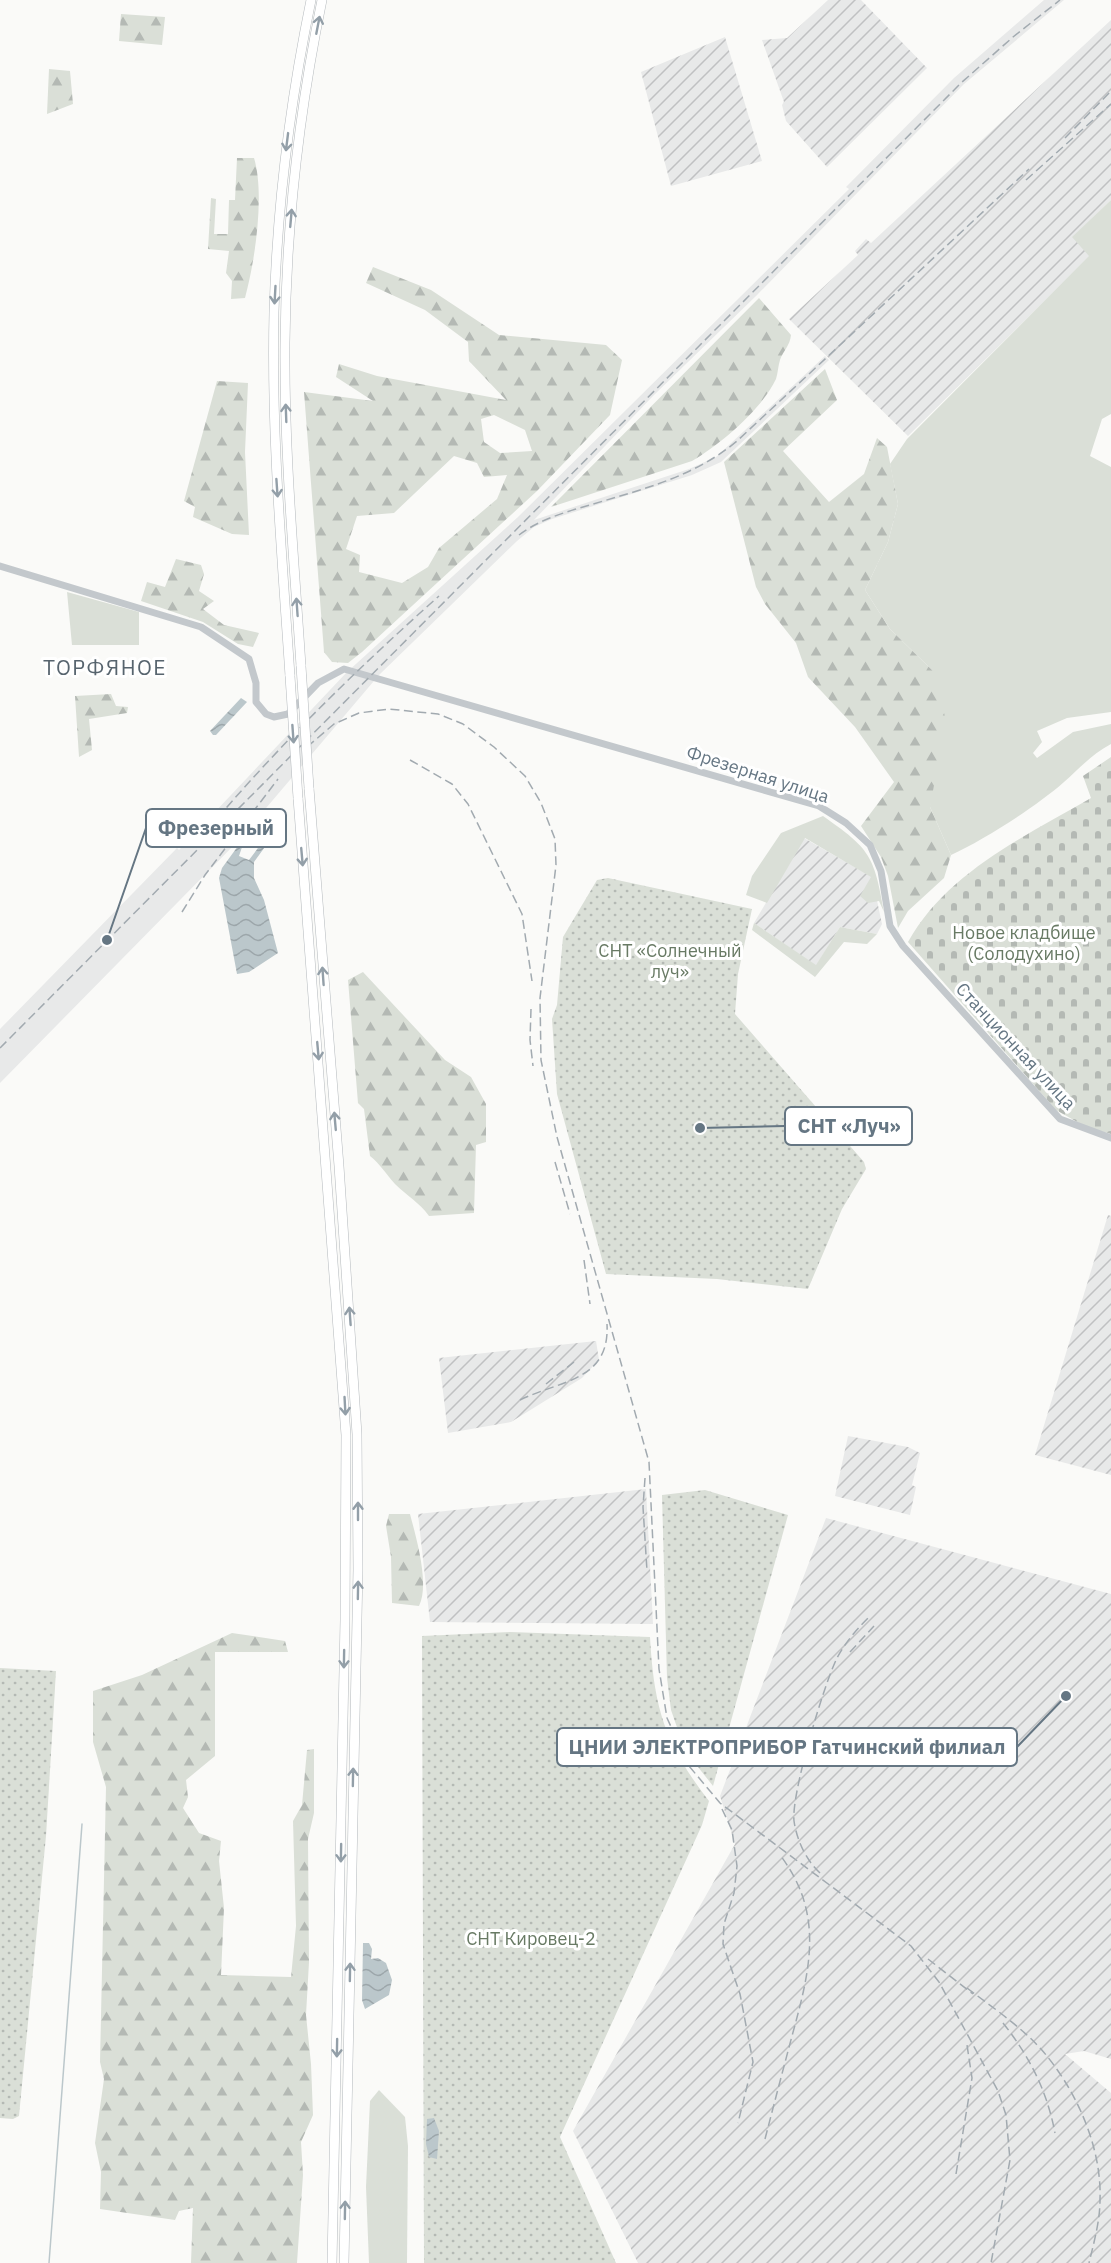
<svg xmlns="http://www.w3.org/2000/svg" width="1111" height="2263" viewBox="0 0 1111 2263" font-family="'IBM Plex Sans',sans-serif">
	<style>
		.built { fill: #e8e9e9 }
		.industrial { fill: url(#industrial-furrows) }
		.green { fill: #dadfd7 }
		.forest { fill: url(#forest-firs); fill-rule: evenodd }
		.cemetery { fill: url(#cemetery-stones) }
		.garden { fill: url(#garden-dots) }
		.water { fill: url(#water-waves) }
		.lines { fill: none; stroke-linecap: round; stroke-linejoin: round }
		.stream { stroke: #bbc7cb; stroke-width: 1.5 }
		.trunk-casing { stroke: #b4b9bd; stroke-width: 10 }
		.tertiary { stroke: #c3c8cc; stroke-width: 7 }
		.trunk { stroke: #fff; stroke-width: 9 }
		.rail { stroke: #a2aab0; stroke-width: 1.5; stroke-dasharray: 9 4.5; stroke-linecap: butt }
		.trunk-bridge-casing { stroke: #b4b9bd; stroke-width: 10; stroke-linecap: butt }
		.trunk-bridge { stroke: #fff; stroke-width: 9 }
		.oneway { stroke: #939fa8 }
		.labels { text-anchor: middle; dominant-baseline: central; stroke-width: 6; stroke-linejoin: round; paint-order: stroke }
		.street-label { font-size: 18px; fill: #657683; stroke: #fff }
		.park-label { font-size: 18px; fill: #687a64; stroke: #fff }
		.quarter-label { font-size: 21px; letter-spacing: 1.5px; fill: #57646e; stroke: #fff }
		.leader { fill: none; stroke: #657683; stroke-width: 2 }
		.callout-dot { fill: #657683; stroke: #fff; stroke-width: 2 }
		.callout { fill: #fff; stroke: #657683; stroke-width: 2 }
		.callout-label { font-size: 20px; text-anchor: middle; font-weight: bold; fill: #657683 }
	</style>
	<defs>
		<pattern id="industrial-furrows" width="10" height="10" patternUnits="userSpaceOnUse" patternTransform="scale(1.5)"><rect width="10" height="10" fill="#e8e9e9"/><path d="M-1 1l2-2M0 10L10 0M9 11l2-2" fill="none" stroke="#c0c1c2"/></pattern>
		<pattern id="forest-firs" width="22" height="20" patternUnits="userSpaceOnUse" patternTransform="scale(1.5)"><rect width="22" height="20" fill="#dadfd7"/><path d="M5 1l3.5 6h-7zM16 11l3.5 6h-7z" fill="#b4b9b4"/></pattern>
		<pattern id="cemetery-stones" width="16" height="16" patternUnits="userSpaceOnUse" patternTransform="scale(1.5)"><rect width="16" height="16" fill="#dadfd7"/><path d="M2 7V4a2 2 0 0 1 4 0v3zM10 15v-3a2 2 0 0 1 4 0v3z" fill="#b4b9b4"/></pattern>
		<pattern id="garden-dots" width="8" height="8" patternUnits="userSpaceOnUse" patternTransform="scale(1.5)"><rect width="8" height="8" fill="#dadfd7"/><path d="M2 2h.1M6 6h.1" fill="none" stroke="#b4b9b4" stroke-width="1.8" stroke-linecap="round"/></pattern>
		<pattern id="water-waves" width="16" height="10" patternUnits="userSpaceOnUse" patternTransform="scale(1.5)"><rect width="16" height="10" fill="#bbc7cb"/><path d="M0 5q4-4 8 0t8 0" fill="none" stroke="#9ca6aa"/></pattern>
	</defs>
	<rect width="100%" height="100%" fill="#fafaf8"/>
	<path class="built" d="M1044 0H1064L964 84 757 295 653 396 534 520 689 469 716 457 825 356 829 360 721 462 692 475 552 519 534 527 517 541 379 675 239 840 0 1083V1029L177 848 179 850 346 673 518 517 849 189 846 187 954 78Z"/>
	<g class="industrial">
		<path d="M828 0H861L927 68 827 167 786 121 782 105 784 102 762 40 787 38Z"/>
		<path d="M1111 20V200L1073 237 1090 256 908 436 789 319 858 255 855 251 866 239 871 243Z"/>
		<path d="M725 37 762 161 671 186 641 72Z"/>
		<path d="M804 838 872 877 882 924 877 934 840 927 816 966 754 923Z"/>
		<path d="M1108 1215 1111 1216V1475L1035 1455Z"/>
		<path d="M596 1341 599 1360 582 1378 511 1422 448 1433 439 1358Z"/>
		<path d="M848 1436 908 1447 920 1453 912 1485 916 1487 910 1515 835 1496Z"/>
		<path d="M646 1489 653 1624 430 1622 418 1514Z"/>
		<path d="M826 1518 1111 1594V2059L1084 2051 1065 2054 1111 2093V2263H638L573 2131 735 1844 720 1796Z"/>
	</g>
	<g class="green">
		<path d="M1111 200V414L1102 419 1090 456 1111 467V712L1067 718 1037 731 1042 742 1033 753 1037 758 1073 732 1111 724V744C1092 754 1080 768 1064 782 1037 806 984 840 951 855L930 807 932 670 890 629 865 590 888 542 898 504 890 464 907 439 1089 256 1072 237Z"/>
		<path d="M67 592 139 612V645H72Z"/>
		<path d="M823 816C870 849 874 855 884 912L879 901 868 903 860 896 871 877 805 838 767 903 746 895 752 876 781 833Z"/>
		<path d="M754 923 816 965 840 927 877 934 867 944 844 942 815 977 752 930Z"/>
		<path d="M379 2090 405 2117 408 2146 407 2263H369L366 2187 370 2101Z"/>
	</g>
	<g class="forest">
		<path d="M121 14 165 17 162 45 119 41Z"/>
		<path d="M49 69 70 71 73 104 47 114Z"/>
		<path d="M237 158H254C265 194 255 261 245 298L231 299 232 281 226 273 229 251 208 249 211 198 216 199 214 234H228L229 200H235Z"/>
		<path d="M373 267 431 290 499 335 606 345 622 360 610 415 537 491 362 652 348 663 332 662 324 652 304 392 373 401 336 377 339 364 377 376 506 400 469 361 468 342 425 310 366 283ZM494 415 525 430 532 451 500 453 484 442 481 419ZM454 456 477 463 484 477 507 475 497 499 439 548 428 567 402 583 359 572 360 555 346 549 357 516 394 513Z"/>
		<path d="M759 298 791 335C790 346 783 351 780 360 778 366 778 373 776 379 762 409 720 445 692 461L551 507Z"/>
		<path d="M825 369 837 400 783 451 829 502 864 474 877 438 887 447 898 504 888 542 865 590 890 629 932 670 946 720 930 807 951 855 944 878 908 911 898 928 888 876 881 857 861 826 894 782 855 727 808 677 796 643 765 604 756 587 724 462Z"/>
		<path d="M217 381 248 383 245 452 249 535 232 534 193 517 195 507 184 501Z"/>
		<path d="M176 559 201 565 204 574 199 591 214 601 203 609 224 625 259 633 253 647 238 644 203 622 141 601 147 582 165 587Z"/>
		<path d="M111 694 116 706 128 707 127 713 89 719 92 750 79 757 75 696Z"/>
		<path d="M363 972 445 1060 471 1077 486 1104V1142L476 1145 474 1213 429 1216C419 1202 407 1196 395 1184 386 1174 380 1164 370 1156L364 1109 358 1103 348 980Z"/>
		<path d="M389 1514H410C416 1537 430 1584 419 1606L392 1603 391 1557 386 1526Z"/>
		<path d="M232 1633 285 1641 288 1652H215V1756L186 1780 188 1797 183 1808 199 1833 221 1841 219 1861 224 1908 221 1975 291 1977 296 1926 293 1821 302 1805 307 1750 314 1749V1813L308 1839 309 1962 306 2015 311 2064 313 2115 301 2142 303 2175 297 2263H191L193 2208 179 2211 175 2220 100 2209 101 2172 95 2143 104 2079 100 2062 106 1787 93 1742V1691L142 1675Z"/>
	</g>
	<path class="cemetery" d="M1111 757V1134L1086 1127 1056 1110 908 942C946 873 1025 836 1091 798L1083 776Z"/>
	<g class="garden">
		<path d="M608 878 752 909 738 974 735 1014 864 1162 866 1169 842 1209 808 1289 717 1279 606 1274 557 1094 552 1019 557 1005 563 937 597 880Z"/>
		<path d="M705 1490 788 1515 713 1786 698 1767 680 1736 671 1710 667 1678 662 1495Z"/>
		<path d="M510 1632 650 1637C654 1709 665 1744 709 1801L702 1825 560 2137 616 2263H424L422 1636Z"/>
		<path d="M0 1668 56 1671 46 1836 19 2116 13 2119 0 2118Z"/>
	</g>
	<g class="water">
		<path d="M241 698 247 702 216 735H213L210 731Z"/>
		<path d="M270 832 275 833 254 862V878L264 900 278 953 249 972 237 974 219 878 222 868 238 846 242 847 239 856 249 860Z"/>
		<path d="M363 1943H369L372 1949 371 1959 378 1958 386 1963 392 1980 389 1995 365 2009 362 2000Z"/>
		<path d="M434 2118 439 2131 437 2159 429 2157 426 2144 427 2119Z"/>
	</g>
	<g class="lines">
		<path class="stream" d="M49 2263 82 1824"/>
		<g class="trunk-casing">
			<g id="trunk">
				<path d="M301 666C294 558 284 451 285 343 286 228 299 112 322 0"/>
				<path d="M290 676C282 555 271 433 274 312 277 207 290 102 311 0"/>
				<path d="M309 788 339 1166 357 1434 358 1569 344 2263"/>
				<path d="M298 798 346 1435 345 1620 332 2263"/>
			</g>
		</g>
		<path class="tertiary" d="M0 566 201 627 249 659 256 683V702L266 714 274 717 288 714 318 683 344 669 819 806 846 823 870 845 881 871 890 926 903 946 1060 1119 1111 1138"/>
		<use href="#trunk" class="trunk"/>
		<g class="rail">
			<path d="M1065 138 1111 91"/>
			<path d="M1026 180 1111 104"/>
			<path d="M519 535C540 519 566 512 590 505 643 489 694 477 737 441L1029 169"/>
			<path d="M307 747 334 724 359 713 389 709 438 714 463 724 494 747 525 776 541 803 555 839 556 865 540 998 541 1060 557 1137 649 1462 659 1669 667 1718 689 1766 720 1803 911 1946 939 1982 998 2091 1006 2115 1010 2160 991 2263"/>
			<path d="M410 760 452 784 468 804 522 914 532 981"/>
			<path d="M209 828C280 744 357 669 439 596"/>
			<path d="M182 912 205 875 278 779"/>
			<path d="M531 1009 530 1040 533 1066"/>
			<path d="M0 1048 961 83 1013 37 1060 0"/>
			<path d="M555 1162 570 1214"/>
			<path d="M584 1260 590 1304"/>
			<path d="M546 1384 574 1362"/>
			<path d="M520 1400C561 1380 610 1381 607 1324"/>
			<path d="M645 1478 643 1507 647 1571"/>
			<path d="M850 1652 874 1626"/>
			<path d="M722 1809 732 1830 737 1866 734 1893 724 1924 723 1944 740 1994 753 2062 738 2123"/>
			<path d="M820 1873C806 1860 797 1841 794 1821 791 1794 824 1684 837 1658 845 1643 856 1630 868 1618"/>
			<path d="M928 1959 973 1994"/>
			<path d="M967 1988C992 2007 1020 2026 1041 2049 1076 2089 1102 2147 1100 2200 1100 2221 1094 2242 1089 2263"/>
			<path d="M1003 2023C1030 2057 1047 2091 1055 2133"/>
			<path d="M765 2139C774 2104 783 2070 792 2036 810 1970 825 1914 780 1855"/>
			<path d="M956 2174 972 2078 967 2045"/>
		</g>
		<g class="trunk-bridge-casing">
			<g id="trunk-bridge">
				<path d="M301 666 309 788"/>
				<path d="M290 676 298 798"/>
			</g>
		</g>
		<use href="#trunk-bridge" class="trunk-bridge"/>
	</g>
	<defs><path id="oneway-shaft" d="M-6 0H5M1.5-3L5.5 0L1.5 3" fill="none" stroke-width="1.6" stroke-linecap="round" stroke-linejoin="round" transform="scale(1.5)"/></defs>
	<g class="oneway">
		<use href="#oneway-shaft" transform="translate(318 25) rotate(-79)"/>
		<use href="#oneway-shaft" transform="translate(287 142) rotate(97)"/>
		<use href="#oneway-shaft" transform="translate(291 218) rotate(-85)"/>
		<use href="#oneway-shaft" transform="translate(275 295) rotate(93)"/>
		<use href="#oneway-shaft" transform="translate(286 413) rotate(-92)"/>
		<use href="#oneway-shaft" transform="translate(277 488) rotate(86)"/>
		<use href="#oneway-shaft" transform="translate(297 607) rotate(-94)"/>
		<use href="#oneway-shaft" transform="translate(293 734) rotate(86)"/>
		<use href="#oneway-shaft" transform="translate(302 857) rotate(85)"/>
		<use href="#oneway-shaft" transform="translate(323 976) rotate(-94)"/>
		<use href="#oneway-shaft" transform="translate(318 1051) rotate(85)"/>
		<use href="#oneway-shaft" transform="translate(335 1121) rotate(-95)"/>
		<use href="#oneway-shaft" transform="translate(350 1316) rotate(-94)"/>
		<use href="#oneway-shaft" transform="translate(345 1406) rotate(87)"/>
		<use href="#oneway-shaft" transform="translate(358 1511) rotate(-90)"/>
		<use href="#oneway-shaft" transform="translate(358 1590) rotate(-89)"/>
		<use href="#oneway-shaft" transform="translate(344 1659) rotate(91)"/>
		<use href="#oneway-shaft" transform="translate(353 1777) rotate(-89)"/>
		<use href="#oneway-shaft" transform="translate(341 1853) rotate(91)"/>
		<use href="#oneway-shaft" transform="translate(350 1972) rotate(-89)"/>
		<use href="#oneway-shaft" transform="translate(337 2048) rotate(91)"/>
		<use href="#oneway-shaft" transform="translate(345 2210) rotate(-89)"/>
	</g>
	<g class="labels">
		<g class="street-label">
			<text transform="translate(758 774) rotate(18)">Фрезерная улица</text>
			<text transform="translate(1016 1046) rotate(47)">Станционная улица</text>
		</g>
		<g class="park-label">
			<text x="1024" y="932">Новое кладбище<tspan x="1024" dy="21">(Солодухино)</tspan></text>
			<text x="670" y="950">СНТ «Солнечный<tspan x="670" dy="21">луч»</tspan></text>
			<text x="531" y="1938">СНТ Кировец-2</text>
		</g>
		<g class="quarter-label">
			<text x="105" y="667">ТОРФЯНОЕ</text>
		</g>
	</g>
	<path class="leader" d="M107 940L146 828M700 1128L785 1126M1066 1696L1017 1747"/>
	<g class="callout-dot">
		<circle cx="107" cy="940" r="6"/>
		<circle cx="700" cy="1128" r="6"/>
		<circle cx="1066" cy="1696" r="6"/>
	</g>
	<g class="callout">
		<rect x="146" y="809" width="140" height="38" rx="6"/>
		<rect x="785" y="1107" width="127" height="38" rx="6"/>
		<rect x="557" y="1728" width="460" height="38" rx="6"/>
	</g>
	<g class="callout-label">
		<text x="216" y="835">Фрезерный</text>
		<text x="849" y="1133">СНТ «Луч»</text>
		<text x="787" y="1754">ЦНИИ ЭЛЕКТРОПРИБОР Гатчинский филиал</text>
	</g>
</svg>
